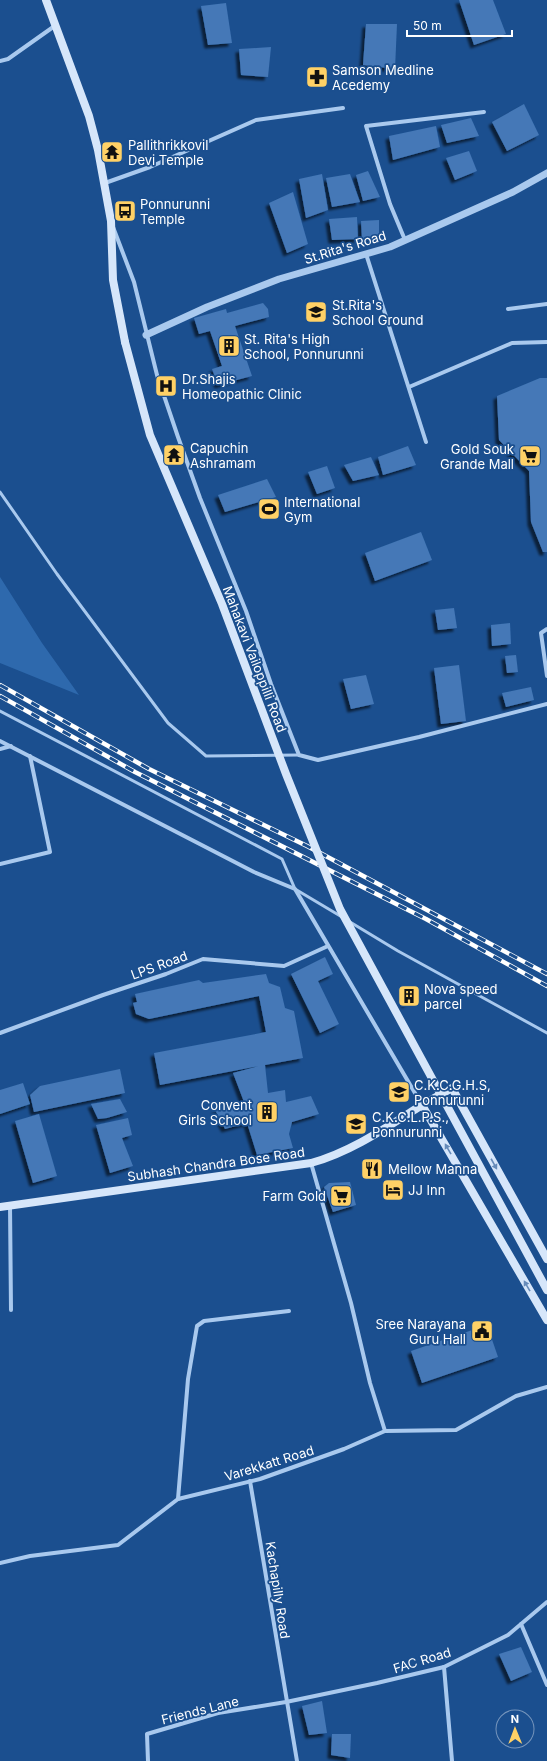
<svg xmlns="http://www.w3.org/2000/svg" width="547" height="1761" viewBox="0 0 547 1761" font-family="Inter,sans-serif">
	<style>
		.green { fill: #2e69ad }
		.building { fill: #4478b7; filter: url(#shadow) }
		.lines { fill: none; stroke-linecap: round; stroke-linejoin: round }
		.service { stroke: #a9c9ee; stroke-width: 3 }
		.minor { stroke: #a9c9ee; stroke-width: 4 }
		.tertiary { stroke: #a9c9ee; stroke-width: 7 }
		.secondary { stroke: #d6e6fa; stroke-width: 8 }
		.rail-casing { stroke: #fff; stroke-width: 4.5 }
		.rail { stroke: #1b4f8f; stroke-width: 3; stroke-dasharray: 9; stroke-linecap: butt }
		.secondary-bridge { stroke: #d6e6fa; stroke-width: 8 }
		.oneway { fill: #668bba }
		.labels { text-anchor: middle; dominant-baseline: central; stroke-width: 3.5; stroke-linejoin: round; paint-order: stroke }
		.poi-label { font-size: 13px; fill: #fff; stroke: #1b4f8f; text-anchor: start }
		.street-label { font-size: 13px; fill: #fff; stroke: #1b4f8f }
	</style>
	<defs>
		<filter id="shadow"><feDropShadow dx="-3.5" dy="3.5" stdDeviation="1" flood-color="#0009"/></filter>
	</defs>
	<rect width="100%" height="100%" fill="#1b4f8f"/>
	<path class="green" d="M0 577 42 643 79 695 0 663Z"/>
	<g class="building">
		<path d="M459 0H493L506 34 474 45Z"/>
		<path d="M226 3 232 43 208 45 201 6Z"/>
		<path d="M366 24H397L395 69 363 65Z"/>
		<path d="M271 47 268 77 241 75 239 49Z"/>
		<path d="M524 104 539 135 507 151 492 122Z"/>
		<path d="M471 118 479 136 447 143 441 125Z"/>
		<path d="M436 126 440 147 393 160 389 136Z"/>
		<path d="M469 151 477 171 455 180 446 158Z"/>
		<path d="M368 171 380 197 363 201 356 175Z"/>
		<path d="M322 174 328 210 306 218 299 179Z"/>
		<path d="M350 174 360 202 332 207 326 178Z"/>
		<path d="M293 192 308 244 287 253 269 203Z"/>
		<path d="M357 217 358 239 332 240 329 219Z"/>
		<path d="M379 220V238L362 240 361 221Z"/>
		<path d="M263 303 268 309 269 317 235 326 252 376 218 385 212 369 222 366 210 331 199 334 194 318 226 309 227 313Z"/>
		<path d="M540 378H547V552H543L531 522 529 471 499 440 497 396Z"/>
		<path d="M408 446 416 465 383 475 378 457Z"/>
		<path d="M371 457 379 475 353 481 344 465Z"/>
		<path d="M327 466 335 488 317 494 308 472Z"/>
		<path d="M267 479 276 497 225 512 218 495Z"/>
		<path d="M421 532 432 560 375 581 365 553Z"/>
		<path d="M454 608 457 628 438 630 435 610Z"/>
		<path d="M510 623 511 644 492 646 491 625Z"/>
		<path d="M516 655 518 672 507 673 505 656Z"/>
		<path d="M459 665 466 721 441 724 434 668Z"/>
		<path d="M366 675 374 704 351 709 343 679Z"/>
		<path d="M531 687 534 700 506 707 502 693Z"/>
		<path d="M325 957 333 974 318 981 339 1024 320 1033 291 974Z"/>
		<path d="M266 974 269 983 280 987 285 1008 294 1011 303 1058 265 1065 268 1093 285 1090 286 1102 311 1096 319 1114 292 1122 289 1134 293 1148 257 1155 247 1123 225 1129 215 1110 244 1102 233 1073 259 1066 160 1085 154 1053 266 1032 259 996 149 1019 136 1014 133 1003 137 1002 135 994 199 980 203 983Z"/>
		<path d="M410 988 416 998 405 1005 403 995Z"/>
		<path d="M120 1069 125 1093 34 1112 30 1095 40 1086Z"/>
		<path d="M23 1083 30 1104 0 1114V1090Z"/>
		<path d="M120 1099 127 1112 107 1118 98 1119 91 1104Z"/>
		<path d="M39 1114 57 1176 33 1183 15 1121Z"/>
		<path d="M128 1118 132 1135 122 1138 133 1166 110 1173 96 1125Z"/>
		<path d="M350 1182 356 1205 333 1212 324 1187 329 1183Z"/>
		<path d="M487 1325 498 1357 422 1383 411 1351Z"/>
		<path d="M521 1647 532 1672 511 1681 499 1654Z"/>
		<path d="M322 1701 327 1733 309 1735 302 1706Z"/>
		<path d="M332 1734H351L350 1758 331 1755Z"/>
	</g>
	<g class="lines">
		<g class="service">
			<path d="M0 492 57 574 168 723 206 756 299 755"/>
			<path d="M0 711 282 859 295 889 342 917"/>
			<path d="M350 922 398 951 547 1033"/>
		</g>
		<g class="minor">
			<path d="M0 61 8 59 56 25"/>
			<path d="M105 183 150 167 256 120 343 108"/>
			<path d="M113 227 134 282 157 375 178 437 200 498 246 611 271 684 299 755 318 760 419 737 547 704"/>
			<path d="M405 240 390 204 366 126 484 112"/>
			<path d="M366 254 426 442"/>
			<path d="M508 309 547 304"/>
			<path d="M409 387 512 343 547 342"/>
			<path d="M547 629 541 633 547 676"/>
			<path d="M0 741 254 872 295 889 422 1105"/>
			<path d="M0 749 11 746"/>
			<path d="M0 864 50 852 30 756"/>
			<path d="M0 1033 103 995 166 974 203 959 284 966 328 946"/>
			<path d="M311 1163 351 1303 370 1383 385 1431"/>
			<path d="M10 1205 11 1310"/>
			<path d="M250 1481 297 1761"/>
			<path d="M178 1499 188 1379 197 1326 204 1321 289 1311"/>
			<path d="M0 1563 30 1556 118 1545 178 1499 260 1479 344 1449 385 1431 456 1430 516 1396 547 1387"/>
			<path d="M521 1624 547 1685"/>
			<path d="M444 1667 452 1761"/>
			<path d="M148 1761 147 1734 218 1713 286 1702 377 1683 444 1667 508 1635 547 1602"/>
		</g>
		<path class="tertiary" d="M146 335 207 307 279 279 390 247 513 192 547 173"/>
		<g class="secondary">
			<path d="M46 0 89 116 98 150 111 221 113 280 125 342"/>
			<path d="M0 1207 311 1163C351 1152 387 1127 422 1105"/>
			<path d="M547 1259 452 1088 422 1105 547 1320"/>
		</g>
		<g class="rail-casing">
			<g id="rail">
				<path d="M0 685 149 769 307 846 547 974"/>
				<path d="M0 696 135 772 426 919 547 986"/>
			</g>
		</g>
		<use href="#rail" class="rail"/>
		<path class="secondary-bridge" d="M125 342 150 435 222 604 286 774 340 909 547 1290"/>
	</g>
	<defs><path id="oneway-solid" d="M-6-.8H1V-3.2L6.5 0L1 3.2V.8H-6Z"/></defs>
	<g class="oneway">
		<use href="#oneway-solid" transform="translate(448 1149) rotate(-120)"/>
		<use href="#oneway-solid" transform="translate(494 1164) rotate(61)"/>
		<use href="#oneway-solid" transform="translate(527 1286) rotate(-120)"/>
	</g>
	<defs>
		<g id="pharmacy-square" transform="scale(1.15)"><rect x="-9" y="-9" width="18" height="18" rx="4" fill="#ffd166" stroke="#1b4f8f"/><path d="M-2-6h4v4h4v4h-4v4h-4v-4h-4v-4h4Z" fill="#111"/></g>
		<g id="temple-square" transform="scale(1.15)"><rect x="-9" y="-9" width="18" height="18" rx="4" fill="#ffd166" stroke="#1b4f8f"/><path d="M0-6L5-2H3V0L6.5 2.5H4V6H1.5V3h-3V6H-4V2.5H-6.5L-3 0V-2H-5Z" fill="#111"/></g>
		<g id="bus-square" transform="scale(1.15)"><rect x="-9" y="-9" width="18" height="18" rx="4" fill="#ffd166" stroke="#1b4f8f"/><path d="M-5-6H5V4H4V6H2V4H-2V6H-4V4H-5ZM-3.5-4V0h7V-4ZM-3.5 1.2v1.5H-2V1.2ZM2 1.2v1.5H3.5V1.2Z" fill="#111"/></g>
		<g id="school-square" transform="scale(1.15)"><rect x="-9" y="-9" width="18" height="18" rx="4" fill="#ffd166" stroke="#1b4f8f"/><path d="M0-5L7-2L0 1L-7-2ZM-4 1L0 2.5L4 1V4Q0 6-4 4Z" fill="#111"/></g>
		<g id="building-square" transform="scale(1.15)"><rect x="-9" y="-9" width="18" height="18" rx="4" fill="#ffd166" stroke="#1b4f8f"/><path d="M-4-6H4V6H1V3H-1V6H-4ZM-2.5-4.3h1.7v1.8h-1.7ZM.8-4.3h1.7v1.8H.8ZM-2.5-1h1.7V.8h-1.7ZM.8-1h1.7V.8H.8Z" fill="#111"/></g>
		<g id="hospital-square" transform="scale(1.15)"><rect x="-9" y="-9" width="18" height="18" rx="4" fill="#ffd166" stroke="#1b4f8f"/><path d="M-5-5h3v3.5h4V-5h3V5h-3V1.5h-4V5h-3Z" fill="#111"/></g>
		<g id="supermarket-square" transform="scale(1.15)"><rect x="-9" y="-9" width="18" height="18" rx="4" fill="#ffd166" stroke="#1b4f8f"/><path d="M-6-5.5h2.5l.6 2H6L4.5 2H-2.5L-4.4-4H-6ZM-1.5 3.2a1.3 1.3 0 1 0 .1 0ZM3 3.2a1.3 1.3 0 1 0 .1 0Z" fill="#111"/></g>
		<g id="stadium-square" transform="scale(1.15)"><rect x="-9" y="-9" width="18" height="18" rx="4" fill="#ffd166" stroke="#1b4f8f"/><path d="M0-5a6.5 5 0 1 0 0 10a6.5 5 0 1 0 0-10ZM-3.5-1.8h7v3.6h-7Z" fill="#111"/></g>
		<g id="restaurant-square" transform="scale(1.15)"><rect x="-9" y="-9" width="18" height="18" rx="4" fill="#ffd166" stroke="#1b4f8f"/><path d="M-5-6h1v4h1v-4h1v4h1v-4h1v5L-1.5 .5V6h-2V.5L-5-1ZM5-6V6H3V1.5H1.5Q1.5-4 5-6Z" fill="#111"/></g>
		<g id="hotel-square" transform="scale(1.15)"><rect x="-9" y="-9" width="18" height="18" rx="4" fill="#ffd166" stroke="#1b4f8f"/><path d="M-6-4.5h1.5V1H6V5H4.5V3h-9V5H-6ZM-4 0a1.8 1.8 0 1 1 3.6 0ZM.5 0V-2.5h3Q6-2.5 6 0Z" fill="#111"/></g>
		<g id="civic-square" transform="scale(1.15)"><rect x="-9" y="-9" width="18" height="18" rx="4" fill="#ffd166" stroke="#1b4f8f"/><path d="M-.6-6.5H3V-4.5H.6V-3L4-1V1h2V6H-6V1h2V-1L-.6-3ZM-1.2 2.5V6h2.4V2.5Z" fill="#111"/></g>
	</defs>
	<g fill-rule="evenodd">
		<use href="#pharmacy-square" x="317" y="77"/>
		<use href="#temple-square" x="112" y="152"/>
		<use href="#bus-square" x="125" y="211"/>
		<use href="#school-square" x="316" y="312"/>
		<use href="#building-square" x="229" y="346"/>
		<use href="#hospital-square" x="166" y="386"/>
		<use href="#temple-square" x="174" y="455"/>
		<use href="#supermarket-square" x="530" y="456"/>
		<use href="#stadium-square" x="269" y="509"/>
		<use href="#building-square" x="409" y="996"/>
		<use href="#school-square" x="399" y="1092"/>
		<use href="#building-square" x="267" y="1112"/>
		<use href="#school-square" x="356" y="1124"/>
		<use href="#restaurant-square" x="372" y="1169"/>
		<use href="#hotel-square" x="393" y="1190"/>
		<use href="#supermarket-square" x="341" y="1196"/>
		<use href="#civic-square" x="482" y="1331"/>
	</g>
	<g class="labels">
		<g class="poi-label">
			<text x="332" y="70">Samson Medline<tspan x="332" dy="15">Acedemy</tspan></text>
			<text x="128" y="145">Pallithrikkovil<tspan x="128" dy="15">Devi Temple</tspan></text>
			<text x="140" y="204">Ponnurunni<tspan x="140" dy="15">Temple</tspan></text>
			<text x="332" y="305">St.Rita's<tspan x="332" dy="15">School Ground</tspan></text>
			<text x="244" y="339">St. Rita's High<tspan x="244" dy="15">School, Ponnurunni</tspan></text>
			<text x="182" y="379">Dr.Shajis<tspan x="182" dy="15">Homeopathic Clinic</tspan></text>
			<text x="190" y="448">Capuchin<tspan x="190" dy="15">Ashramam</tspan></text>
			<text x="514" y="449" text-anchor="end">Gold Souk<tspan x="514" dy="15">Grande Mall</tspan></text>
			<text x="284" y="502">International<tspan x="284" dy="15">Gym</tspan></text>
			<text x="424" y="989">Nova speed<tspan x="424" dy="15">parcel</tspan></text>
			<text x="414" y="1085">C.K.C.G.H.S,<tspan x="414" dy="15">Ponnurunni</tspan></text>
			<text x="252" y="1105" text-anchor="end">Convent<tspan x="252" dy="15">Girls School</tspan></text>
			<text x="372" y="1117">C.K.C.L.P.S.,<tspan x="372" dy="15">Ponnurunni</tspan></text>
			<text x="388" y="1169">Mellow Manna</text>
			<text x="408" y="1190">JJ Inn</text>
			<text x="326" y="1196" text-anchor="end">Farm Gold</text>
			<text x="466" y="1324" text-anchor="end">Sree Narayana<tspan x="466" dy="15">Guru Hall</tspan></text>
		</g>
		<g class="street-label">
			<text transform="translate(345 247) rotate(-17)">St.Rita's Road</text>
			<text transform="translate(255 659) rotate(69)">Mahakavi Vailoppilli Road</text>
			<text transform="translate(159 965) rotate(-20)">LPS Road</text>
			<text transform="translate(216 1164) rotate(-8)">Subhash Chandra Bose Road</text>
			<text transform="translate(269 1463) rotate(-17)">Varekkatt Road</text>
			<text transform="translate(278 1590) rotate(81)">Kachapilly Road</text>
			<text transform="translate(422 1660) rotate(-17)">FAC Road</text>
			<text transform="translate(200 1710) rotate(-14)">Friends Lane</text>
		</g>
	</g>
	<g transform="translate(515 1729) rotate(359)"><circle r="19" fill="#1b4f8f" stroke="#7695bc"/>
	<path d="M0-3L7 15L0 10L-7 15Z" fill="#ffd166"/>
	<text y="-6" font-size="11" font-weight="bold" text-anchor="middle" fill="#ffffff">N</text>
	</g>
	<path d="M407 30v6h105v-6" fill="none" stroke="#ffffff" stroke-width="2"/>
	<text x="413" y="30" font-size="12" fill="#ffffff" stroke="#1b4f8f" stroke-width="3" paint-order="stroke">50 m</text>
</svg>
